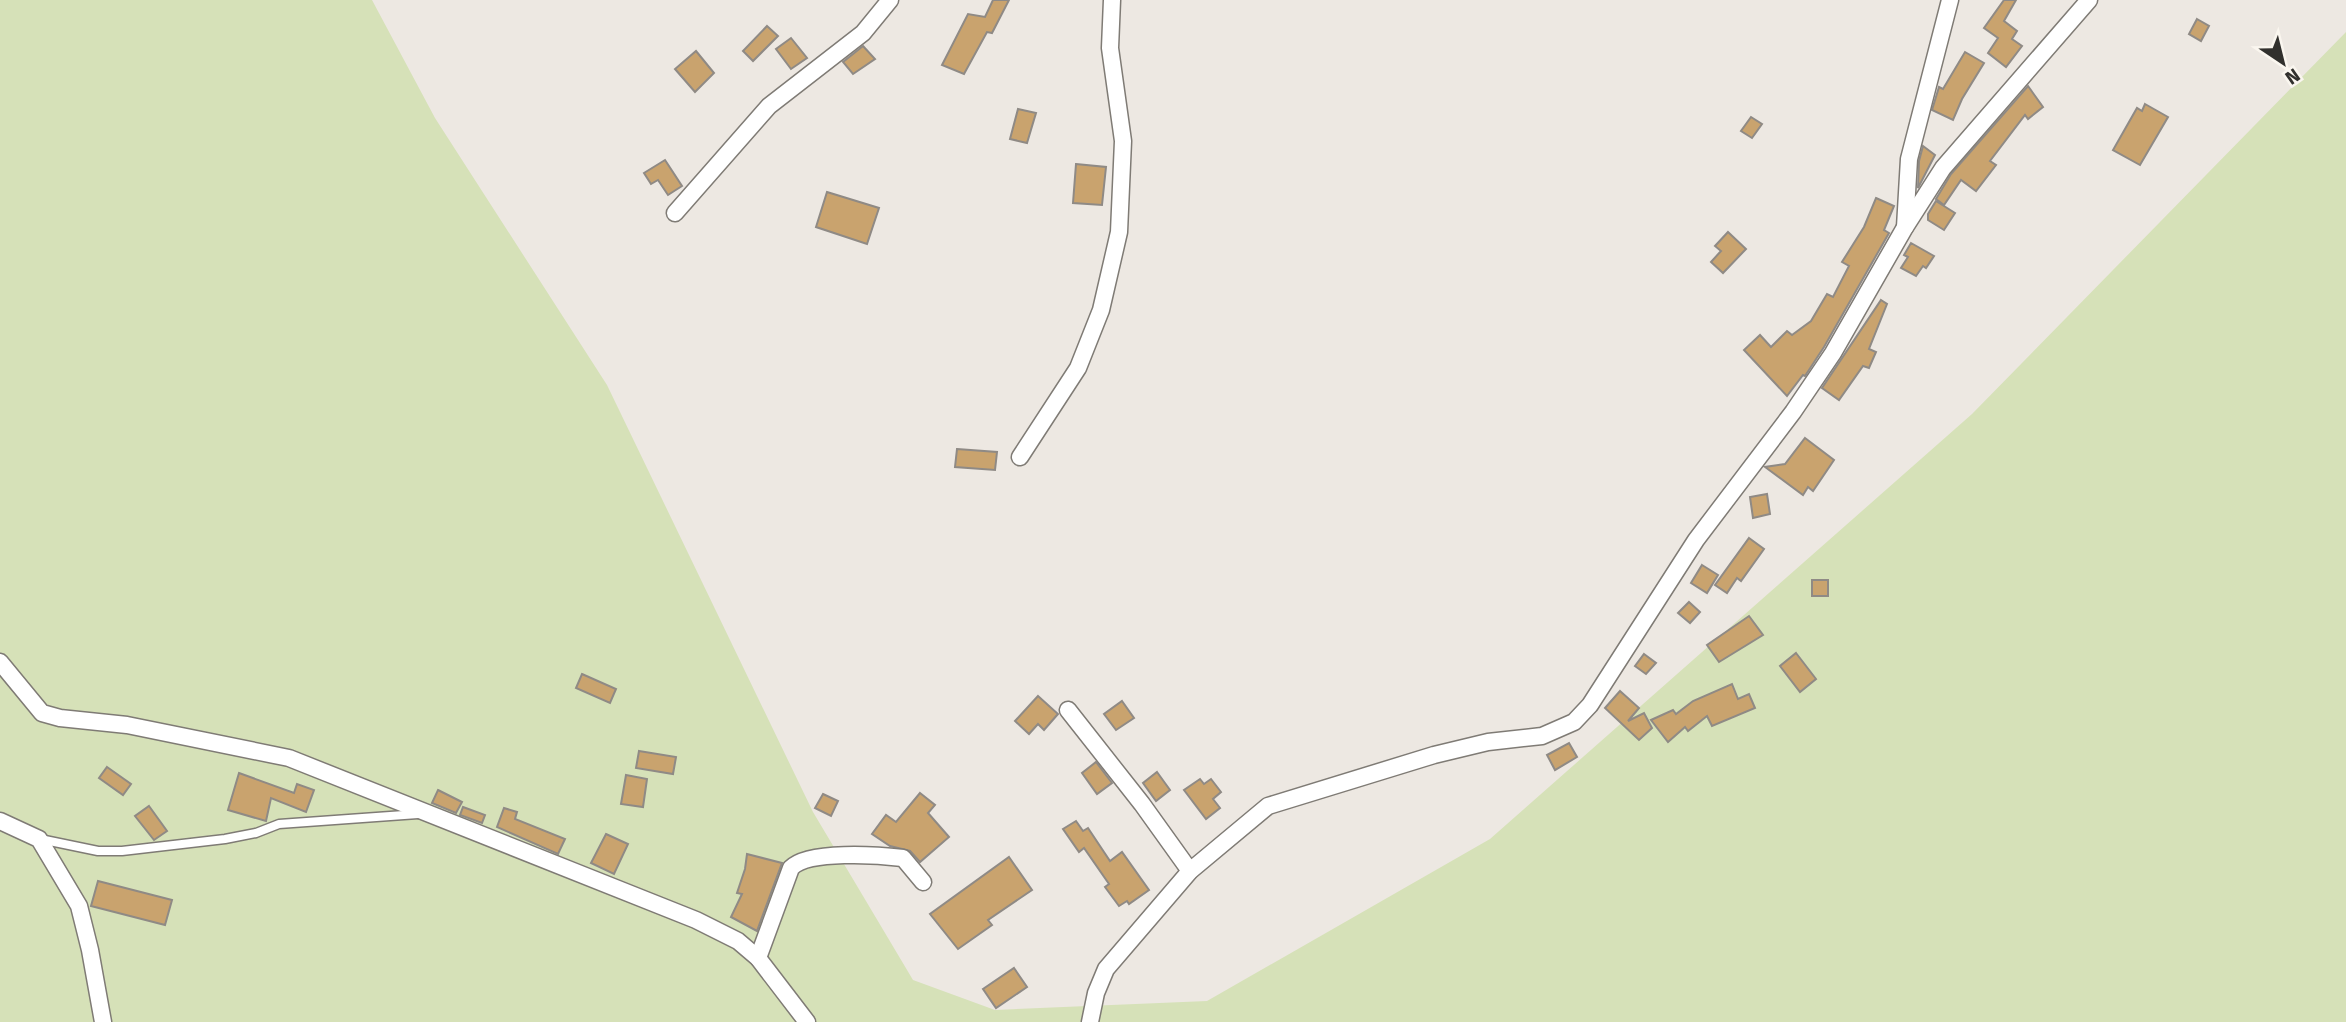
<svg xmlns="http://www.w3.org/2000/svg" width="2346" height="1022" viewBox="0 0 2346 1022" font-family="'Fira Sans',sans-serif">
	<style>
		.green { fill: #d6e1b8 }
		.building { fill: #c9a36e; stroke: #8f8a85; stroke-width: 2 }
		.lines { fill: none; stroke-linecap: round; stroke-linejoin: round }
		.service-casing { stroke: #7f7b75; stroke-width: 11 }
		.minor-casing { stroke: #7f7b75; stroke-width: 19 }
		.service { stroke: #fff; stroke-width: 8 }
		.minor { stroke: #fff; stroke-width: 16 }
	</style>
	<rect width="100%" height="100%" fill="#ede8e2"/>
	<path class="green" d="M0 0H372L435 118 607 385 813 812 913 980 995 1010 1207 1001 1490 839 1972 414 2346 32V1022H0Z"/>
	<g class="building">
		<path d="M993 0H1009L992 33 987 32 964 74 942 65 968 14 985 17Z"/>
		<path d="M2004 0H2016L2004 21 2017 31 2012 39 2022 46 2006 67 1988 53 1998 38 1984 28Z"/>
		<path d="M2197 19 2209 26 2201 41 2189 34Z"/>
		<path d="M767 26 778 36 753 61 743 51Z"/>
		<path d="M791 38 807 58 791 69 776 49Z"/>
		<path d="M863 46 875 59 853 74 843 62Z"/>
		<path d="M696 51 714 73 695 92 675 69Z"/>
		<path d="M1965 52 1984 63 1962 99 1953 120 1932 110 1939 87 1943 89Z"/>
		<path d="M2028 86 2043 107 2028 119 2025 115 1990 161 1996 165 1976 191 1961 180 1944 205 1936 199 1951 174Z"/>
		<path d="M2145 104 2168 117 2140 165 2113 150 2137 108 2142 111Z"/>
		<path d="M1018 109 1036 113 1027 143 1010 139Z"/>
		<path d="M1751 117 1762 124 1752 138 1741 131Z"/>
		<path d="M1923 146 1935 155 1918 188 1919 161Z"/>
		<path d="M665 160 682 186 668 195 658 180 651 184 644 173Z"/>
		<path d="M1076 164 1106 167 1102 205 1073 203Z"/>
		<path d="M827 192 879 208 867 244 816 227Z"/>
		<path d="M1876 198 1894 206 1884 230 1889 233 1824 347 1805 376 1803 375 1787 396 1744 350 1760 335 1771 347 1787 331 1792 335 1811 321 1827 294 1833 297 1849 266 1842 262 1864 227Z"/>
		<path d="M1936 201 1955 213 1944 230 1928 220V214Z"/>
		<path d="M1728 232 1746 249 1723 273 1711 262 1721 251 1715 246Z"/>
		<path d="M1911 243 1934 256 1926 268 1923 266 1916 276 1901 268 1908 257 1904 255Z"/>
		<path d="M1881 300 1887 304 1869 349 1876 352 1869 368 1863 366 1839 400 1822 388Z"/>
		<path d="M1805 438 1834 460 1813 491 1808 487 1803 495 1765 467 1785 464Z"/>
		<path d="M957 449 997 452 995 470 955 467Z"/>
		<path d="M1767 494 1770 514 1753 518 1750 497Z"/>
		<path d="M1749 538 1764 549 1741 581 1737 578 1727 593 1715 585Z"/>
		<path d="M1702 565 1718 575 1707 593 1691 583Z"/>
		<rect x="1812" y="580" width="16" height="16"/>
		<path d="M1689 602 1700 612 1690 623 1678 613Z"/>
		<path d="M1749 616 1763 635 1719 662 1707 645Z"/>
		<path d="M1796 653 1816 679 1800 692 1780 666Z"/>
		<path d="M1644 654 1656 663 1646 674 1635 666Z"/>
		<path d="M582 674 616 689 610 703 576 688Z"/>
		<path d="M1732 684 1738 699 1749 694 1755 708 1712 726 1707 716 1688 731 1685 727 1668 742 1651 720 1673 710 1676 714 1693 701Z"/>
		<path d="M1620 691 1639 708 1628 721 1644 713 1652 728 1639 740 1605 708Z"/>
		<path d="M1038 696 1058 714 1044 730 1038 724 1029 734 1015 721Z"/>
		<path d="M1122 701 1134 718 1116 730 1104 714Z"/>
		<path d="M1569 743 1577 757 1555 770 1547 755Z"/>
		<path d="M639 751 676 757 673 774 636 768Z"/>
		<path d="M1096 762 1112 783 1097 794 1082 773Z"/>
		<path d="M107 767 131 784 123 795 99 778Z"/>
		<path d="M1157 772 1170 790 1156 801 1143 783Z"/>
		<path d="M239 773 294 793 297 784 314 790 306 812 271 798 266 821 228 810Z"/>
		<path d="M626 775 647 779 643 807 621 804Z"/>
		<path d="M1200 779 1204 784 1211 779 1221 792 1213 799 1220 808 1206 819 1184 790Z"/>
		<path d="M438 790 462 802 456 813 432 803Z"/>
		<path d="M920 793 935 805 928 813 949 837 920 862 910 851 890 846 872 834 886 815 896 822Z"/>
		<path d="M823 794 838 801 831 816 815 808Z"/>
		<path d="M149 806 167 831 154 840 135 816Z"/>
		<path d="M463 807 485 815 482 823 460 815Z"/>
		<path d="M504 808 517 812 515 819 565 839 558 854 497 827Z"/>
		<path d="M1076 821 1083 831 1088 828 1110 861 1122 852 1149 890 1129 904 1127 901 1119 906 1105 887 1109 884 1084 848 1079 852 1063 829Z"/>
		<path d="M606 834 628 844 614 874 591 863Z"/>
		<path d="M747 854 782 863 757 931 731 917 742 894 737 893 745 869Z"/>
		<path d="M1009 857 1032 890 988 920 992 925 958 949 930 914Z"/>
		<path d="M98 881 172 900 165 925 91 906Z"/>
		<path d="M1014 968 1027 987 996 1008 983 989Z"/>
	</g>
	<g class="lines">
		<g class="service-casing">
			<path id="service" d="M40 839 98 851H122L225 839 256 833 279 824 418 814"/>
		</g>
		<g class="minor-casing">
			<g id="minor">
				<path d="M675 213 769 106 863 33 890 0"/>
				<path d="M1905 227 1909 159 1950 0"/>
				<path d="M1020 457 1078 368 1101 310 1119 232 1123 141 1110 48 1112 0"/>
				<path d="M0 662 42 713 60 718 127 725 289 758 696 920 738 941 758 958 807 1022"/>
				<path d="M1068 710 1142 804 1190 871"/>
				<path d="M0 821 39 839 79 906 90 950 103 1022"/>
				<path d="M758 958 791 868C808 850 878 855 903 858L923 882"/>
				<path d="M1090 1022 1096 993 1106 969 1190 871 1268 806 1434 755 1488 742 1542 736 1574 722 1590 705 1696 540 1793 412 1833 353 1904 229 1943 168 2089 0"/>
			</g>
		</g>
		<use href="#service" class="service"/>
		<use href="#minor" class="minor"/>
	</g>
	<g transform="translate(2283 63) rotate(145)" stroke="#faf6ef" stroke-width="5" paint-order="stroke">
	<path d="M0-5L12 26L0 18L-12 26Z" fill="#31302d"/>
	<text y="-10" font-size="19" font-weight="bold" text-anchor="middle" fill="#31302d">N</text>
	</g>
</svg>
